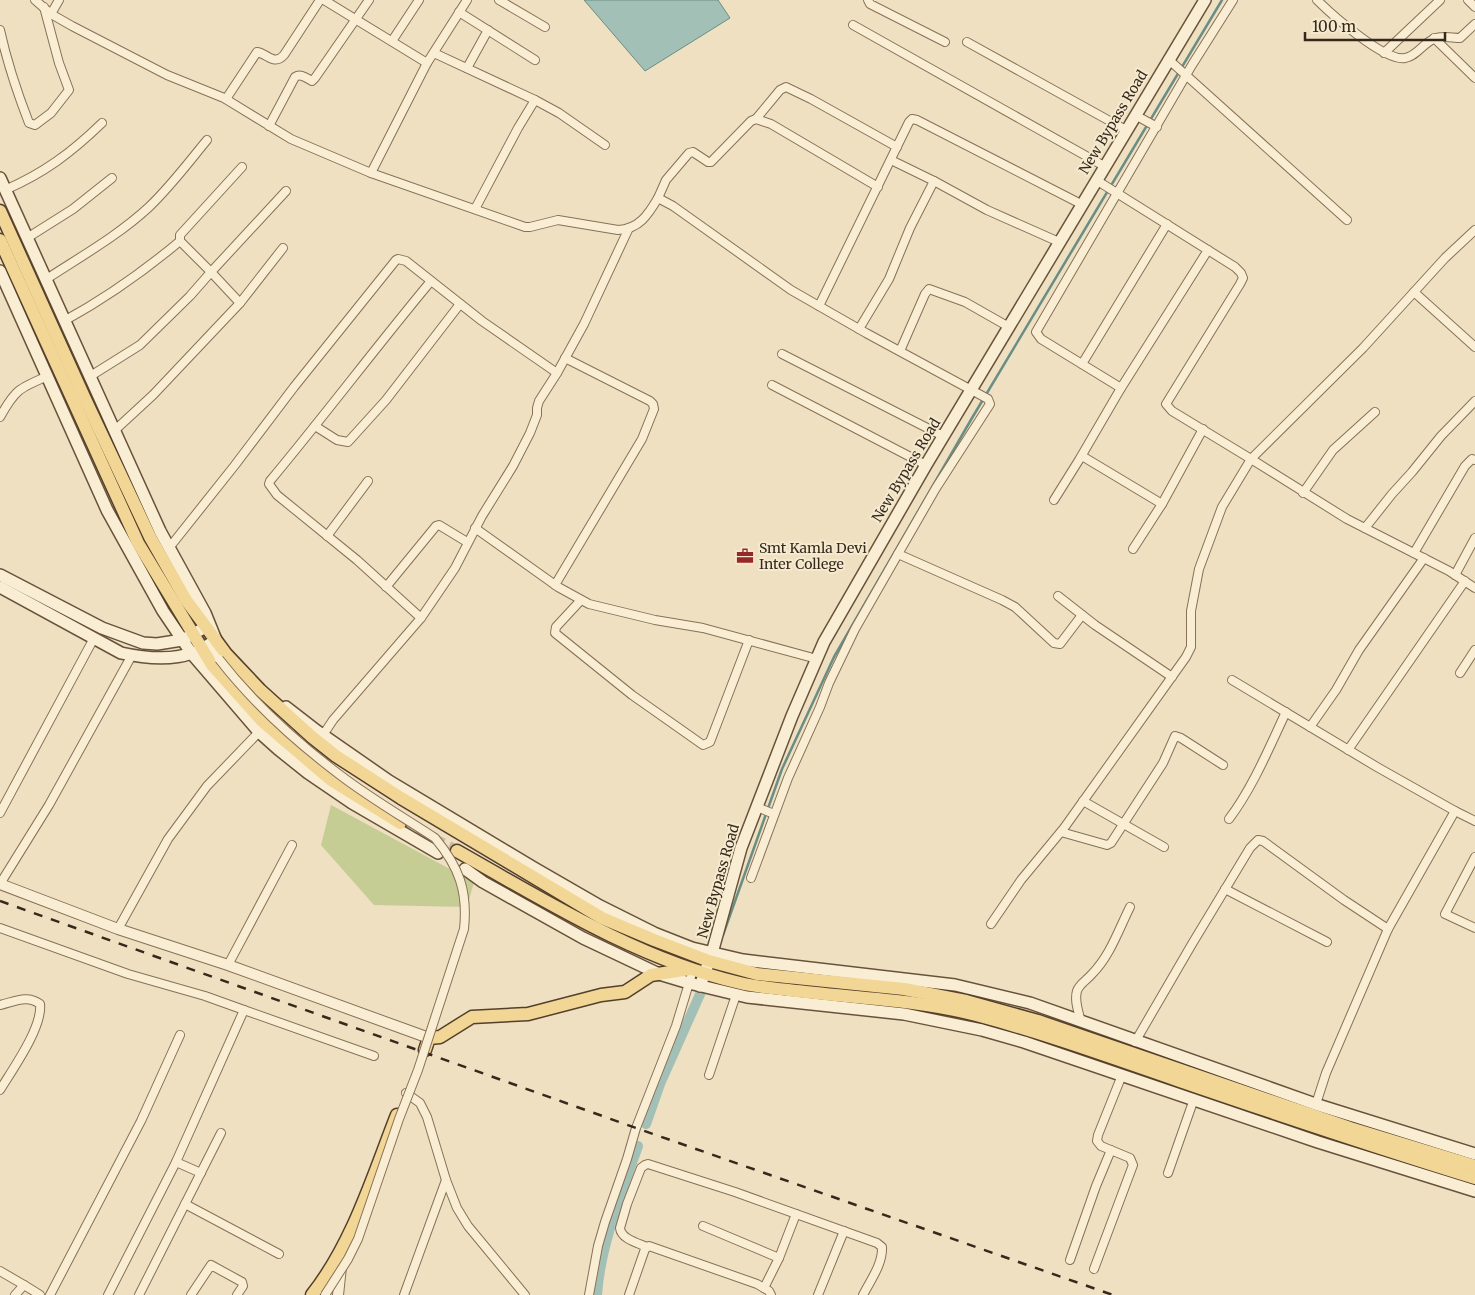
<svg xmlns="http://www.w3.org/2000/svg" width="1475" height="1295" viewBox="0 0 1475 1295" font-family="Merriweather,serif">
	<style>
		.green { fill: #c5cc94 }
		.water { fill: #a3c0b7; stroke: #6a8d85 }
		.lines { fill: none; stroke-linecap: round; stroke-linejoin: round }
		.stream { stroke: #6a8d85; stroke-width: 2.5 }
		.canal { stroke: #a3c0b7; stroke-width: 10 }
		.primary-tunnel { stroke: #c9bb9f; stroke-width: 12; stroke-dasharray: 12 6; stroke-linecap: butt }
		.minor-casing { stroke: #877158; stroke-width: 10 }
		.tertiary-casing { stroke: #877158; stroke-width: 12 }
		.secondary-casing { stroke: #68523b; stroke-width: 14 }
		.primary-casing { stroke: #543f2c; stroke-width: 15 }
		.minor { stroke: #f9eed3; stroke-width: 8 }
		.tertiary { stroke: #f9eed3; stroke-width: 10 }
		.secondary { stroke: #f9eed3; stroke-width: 11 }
		.primary { stroke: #f2d696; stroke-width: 12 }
		.rail { stroke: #36291c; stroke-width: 2.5; stroke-dasharray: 9 9; stroke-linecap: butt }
		.minor-bridge-casing { stroke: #877158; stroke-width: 10; stroke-linecap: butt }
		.minor-bridge { stroke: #f9eed3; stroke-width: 8 }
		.labels { text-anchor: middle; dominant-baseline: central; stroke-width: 4; stroke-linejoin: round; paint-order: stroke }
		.street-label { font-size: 14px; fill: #36291c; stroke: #f5eacf }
		.poi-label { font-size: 14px; fill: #36291c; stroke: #f5eacf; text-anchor: start }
	</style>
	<rect width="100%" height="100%" fill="#eee0c0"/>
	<path class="green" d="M331 805 474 882 467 907 374 905 321 845Z"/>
	<path class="water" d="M584 0H718L730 18 645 71Z"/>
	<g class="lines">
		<path class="stream" d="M723 935 782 769 834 657 972 418 1222 0"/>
		<g class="canal">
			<path d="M646 1124 660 1084 701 992"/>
			<path d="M597 1295C600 1247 622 1191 638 1146"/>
		</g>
		<path class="primary-tunnel" d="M400 823 457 851"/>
		<g class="minor-casing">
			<g id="minor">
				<path d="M35 0 51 14 72 26 167 75 224 98 291 139 371 173 525 227H530L558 220 618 230C639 229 648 215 658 198L673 206 791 290 866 333 988 399 990 404 936 488 898 554 1002 600 1015 607 1054 643 1060 644 1082 615"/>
				<path d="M324 0 427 63"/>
				<path d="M499 0 545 27"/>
				<path d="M868 0 870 4 945 42"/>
				<path d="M1317 0C1331 14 1385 62 1405 58 1417 56 1423 43 1434 39 1442 35 1452 38 1460 38L1475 24"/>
				<path d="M1468 0 1475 7"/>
				<path d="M459 12 535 60"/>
				<path d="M51 14 59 0"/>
				<path d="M853 25 1104 166"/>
				<path d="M0 30C7 62 17 92 29 123L35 125 51 113 69 90 59 63 44 7"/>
				<path d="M1434 38 1475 78"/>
				<path d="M392 41 419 0"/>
				<path d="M967 42 1126 130"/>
				<path d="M434 53 535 100 518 128 475 209"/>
				<path d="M1384 53 1440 0"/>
				<path d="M1168 59 1347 220"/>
				<path d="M467 68 488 30"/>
				<path d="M226 99 257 52C268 54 274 66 284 55L320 0"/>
				<path d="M535 100 559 113 605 145"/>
				<path d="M1135 115 1157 127"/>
				<path d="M756 119 780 90 786 87 811 99 897 147"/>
				<path d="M269 126 295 77C301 73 306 78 312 81L315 78 369 0"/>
				<path d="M371 173 427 63 467 0"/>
				<path d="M934 181 987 210 1059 242"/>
				<path d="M5 190C44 173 71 153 102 123"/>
				<path d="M658 198 666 180 689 153 693 152 708 162H711L751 121 756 119 771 124 878 187"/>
				<path d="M1475 230 1445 258 1363 348 1251 459 1347 519 1449 571 1475 588"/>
				<path d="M27 238 73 209 112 178"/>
				<path d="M45 280C80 257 119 235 149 207 171 186 188 163 207 140"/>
				<path d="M1414 292 1475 347"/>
				<path d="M240 303 283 248"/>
				<path d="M819 306 909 122 912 119 917 120 1081 204"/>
				<path d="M64 321C106 298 143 272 180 241V235L242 167"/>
				<path d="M859 329 889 279 910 228 934 181 891 160"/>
				<path d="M900 351 925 294 929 289 965 302 1009 327"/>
				<path d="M782 354 943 436"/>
				<path d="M1082 364 1167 224"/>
				<path d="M89 377 140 345 190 296 211 272 180 241"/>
				<path d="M772 385 926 465"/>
				<path d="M1121 388 1041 339 1036 332 1192 65 1233 0"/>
				<path d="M0 417C15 390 19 388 48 376"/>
				<path d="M315 426 337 440 348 442 386 400 460 304"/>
				<path d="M114 431 153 395 240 303 211 272 286 191"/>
				<path d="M1082 456 1162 504"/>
				<path d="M1303 493 1333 450 1375 412"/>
				<path d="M1054 500 1079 460 1121 388 1208 250"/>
				<path d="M475 528 558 587 589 604 655 620 703 628 817 659"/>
				<path d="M1365 528 1392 494 1412 472 1441 436 1475 401"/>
				<path d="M327 536 368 481"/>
				<path d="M169 548 235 465 294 387 396 260 398 259 406 261 482 321 557 373"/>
				<path d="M1133 549 1162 504 1203 429"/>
				<path d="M1414 553 1465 466 1472 459 1475 460"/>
				<path d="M1455 575 1475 538"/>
				<path d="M555 585 642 439 654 409 653 404 650 401 565 358"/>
				<path d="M386 587 436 526 439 525 467 542"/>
				<path d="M1058 596 1095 625 1172 677"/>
				<path d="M581 600 556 627 555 633 632 695 703 745 710 742 749 640"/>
				<path d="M421 618 357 560 277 495 269 484 270 481C325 415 376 347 431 281"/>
				<path d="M209 644 219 659"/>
				<path d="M1460 673 1475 650"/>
				<path d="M1232 680 1377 767 1455 811"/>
				<path d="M1310 727 1336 690 1359 650 1424 558"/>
				<path d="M323 735 333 720 421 618 455 568 482 516 513 466 530 433 537 415V408L539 401 557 373 584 324 628 230"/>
				<path d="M1348 750 1465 581"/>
				<path d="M1083 801 1164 847"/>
				<path d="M757 807 774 814"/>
				<path d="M0 813 94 638"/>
				<path d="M1229 819C1253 787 1269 748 1286 712"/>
				<path d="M1061 832 1107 845 1111 843 1163 763 1175 736 1181 738 1223 765"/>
				<path d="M1475 857 1445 914 1475 928"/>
				<path d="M751 878 788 778 820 707 829 683 855 629 898 554"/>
				<path d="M0 884 49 805 132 655"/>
				<path d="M1225 889 1327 942"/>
				<path d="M991 924 1021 880 1064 828 1186 657 1191 647V611L1199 569 1222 507 1251 459 1172 411 1166 404 1240 284 1243 278 1241 273 1235 267 1096 180"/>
				<path d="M0 928 128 974 205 996 244 1010 176 1162 201 1173"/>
				<path d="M118 929 168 839 207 786 259 732"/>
				<path d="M228 965 292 845"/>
				<path d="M0 1005C14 1002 27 994 40 1004 43 1027 12 1070 0 1090"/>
				<path d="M244 1010 374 1056"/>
				<path d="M1081 1022C1079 1013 1074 1001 1077 991 1079 984 1087 980 1092 974 1110 956 1119 929 1130 907"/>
				<path d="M1135 1042 1192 944 1250 848 1258 840 1263 841 1344 900 1388 929"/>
				<path d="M709 1075 736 995"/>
				<path d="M406 1093 420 1103 427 1117 446 1180 457 1208 468 1226 525 1295"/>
				<path d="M1316 1104 1326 1073 1388 929 1455 811 1475 821"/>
				<path d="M1168 1173 1194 1099"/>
				<path d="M185 1204 279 1254"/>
				<path d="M703 1226 779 1258"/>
				<path d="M647 1247C638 1243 621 1239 620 1228L627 1204 641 1168 645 1165 648 1164 735 1192 877 1243 882 1247C883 1264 870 1281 863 1295"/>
				<path d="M1070 1260 1096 1186 1111 1150"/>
				<path d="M1094 1269 1133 1165 1130 1158 1101 1146 1097 1141 1098 1135 1122 1075"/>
				<path d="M0 1271 24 1285"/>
				<path d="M764 1288 779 1258 796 1214"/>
				<path d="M15 1295 24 1285 40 1295"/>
				<path d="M50 1295 141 1121 180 1035"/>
				<path d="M108 1295 176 1162"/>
				<path d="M139 1295 221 1133"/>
				<path d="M191 1295 211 1265 242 1282 243 1286 237 1295"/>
				<path d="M404 1295 446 1180"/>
				<path d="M589 1295 598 1246 605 1222 627 1159 636 1128 676 1026 693 970"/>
				<path d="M629 1295 645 1249 649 1246 757 1284 769 1291 771 1295"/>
				<path d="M818 1295 844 1231"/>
			</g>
		</g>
		<g class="tertiary-casing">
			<g id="tertiary">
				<path d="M0 884 118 929 228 965 429 1038"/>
				<path d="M338 1295 341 1267"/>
			</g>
		</g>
		<g class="secondary-casing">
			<g id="secondary">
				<path d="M0 178 160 531 205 613 216 640C209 644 201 651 192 653 170 661 144 658 121 653L0 587"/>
				<path d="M0 271 107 510 163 611 192 654 259 732 278 749 308 773 352 803 438 853"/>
				<path d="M0 575 102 628 143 643 157 644 182 640 206 627"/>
				<path d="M286 707 317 731 389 781 534 868 600 906 654 933 692 948 743 960 955 985 1030 1003 1318 1105 1475 1154"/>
				<path d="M465 869 483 882 583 938 659 974 689 983 747 997 904 1014 982 1030 1024 1042 1318 1142 1475 1191"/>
				<path d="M700 986 712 953 741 848 792 716 824 642 926 465 1205 0"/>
			</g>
		</g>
		<g class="primary-casing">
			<g id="primary">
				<path d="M0 211 85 399 150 537 186 600 226 654 260 690 312 737 336 756 401 798 602 918 654 940 709 961 757 974 904 989 966 1001 1038 1021 1350 1128 1475 1166"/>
				<path d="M0 240 138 543 212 665 262 721 331 780 400 823"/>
				<path d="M457 851C547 902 638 959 740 983 756 987 772 988 788 990 851 998 915 999 976 1015 1044 1033 1110 1057 1177 1080 1276 1114 1375 1147 1475 1178"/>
				<path d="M425 1050 429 1038 440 1037 472 1017 528 1014 601 995 625 992 651 975 690 969"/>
				<path d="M312 1295C353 1243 373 1176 397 1115"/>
			</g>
		</g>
		<use href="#minor" class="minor"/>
		<use href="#tertiary" class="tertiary"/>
		<use href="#secondary" class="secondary"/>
		<use href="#primary" class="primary"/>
		<path class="rail" d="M0 901 636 1128 1113 1295"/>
		<g class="minor-bridge-casing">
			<path id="minor-bridge" d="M219 659C253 703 295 741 340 775 370 798 403 817 435 838 459 867 468 891 464 929L418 1070 399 1119 358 1239 348 1259 325 1295"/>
		</g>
		<use href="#minor-bridge" class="minor-bridge"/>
	</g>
	<defs>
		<g id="office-bare" transform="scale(1.35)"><path d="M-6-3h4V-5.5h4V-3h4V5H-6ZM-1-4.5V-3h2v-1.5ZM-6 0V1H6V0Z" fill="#962828" stroke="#f5eacf" stroke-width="2.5" paint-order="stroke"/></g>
	</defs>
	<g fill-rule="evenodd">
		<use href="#office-bare" x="745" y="556"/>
	</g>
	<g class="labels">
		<g class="street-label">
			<text transform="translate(1113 122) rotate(-59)">New Bypass Road</text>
			<text transform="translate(906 470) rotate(-59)">New Bypass Road</text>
			<text transform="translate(718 881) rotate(-74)">New Bypass Road</text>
		</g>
		<g class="poi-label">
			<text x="759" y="548">Smt Kamla Devi<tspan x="759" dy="16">Inter College</tspan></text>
		</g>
	</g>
	<path d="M1305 32v8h140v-8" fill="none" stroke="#36291c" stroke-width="2.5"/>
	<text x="1312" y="32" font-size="15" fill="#36291c" stroke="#f5eacf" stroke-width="4" paint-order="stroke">100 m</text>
</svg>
